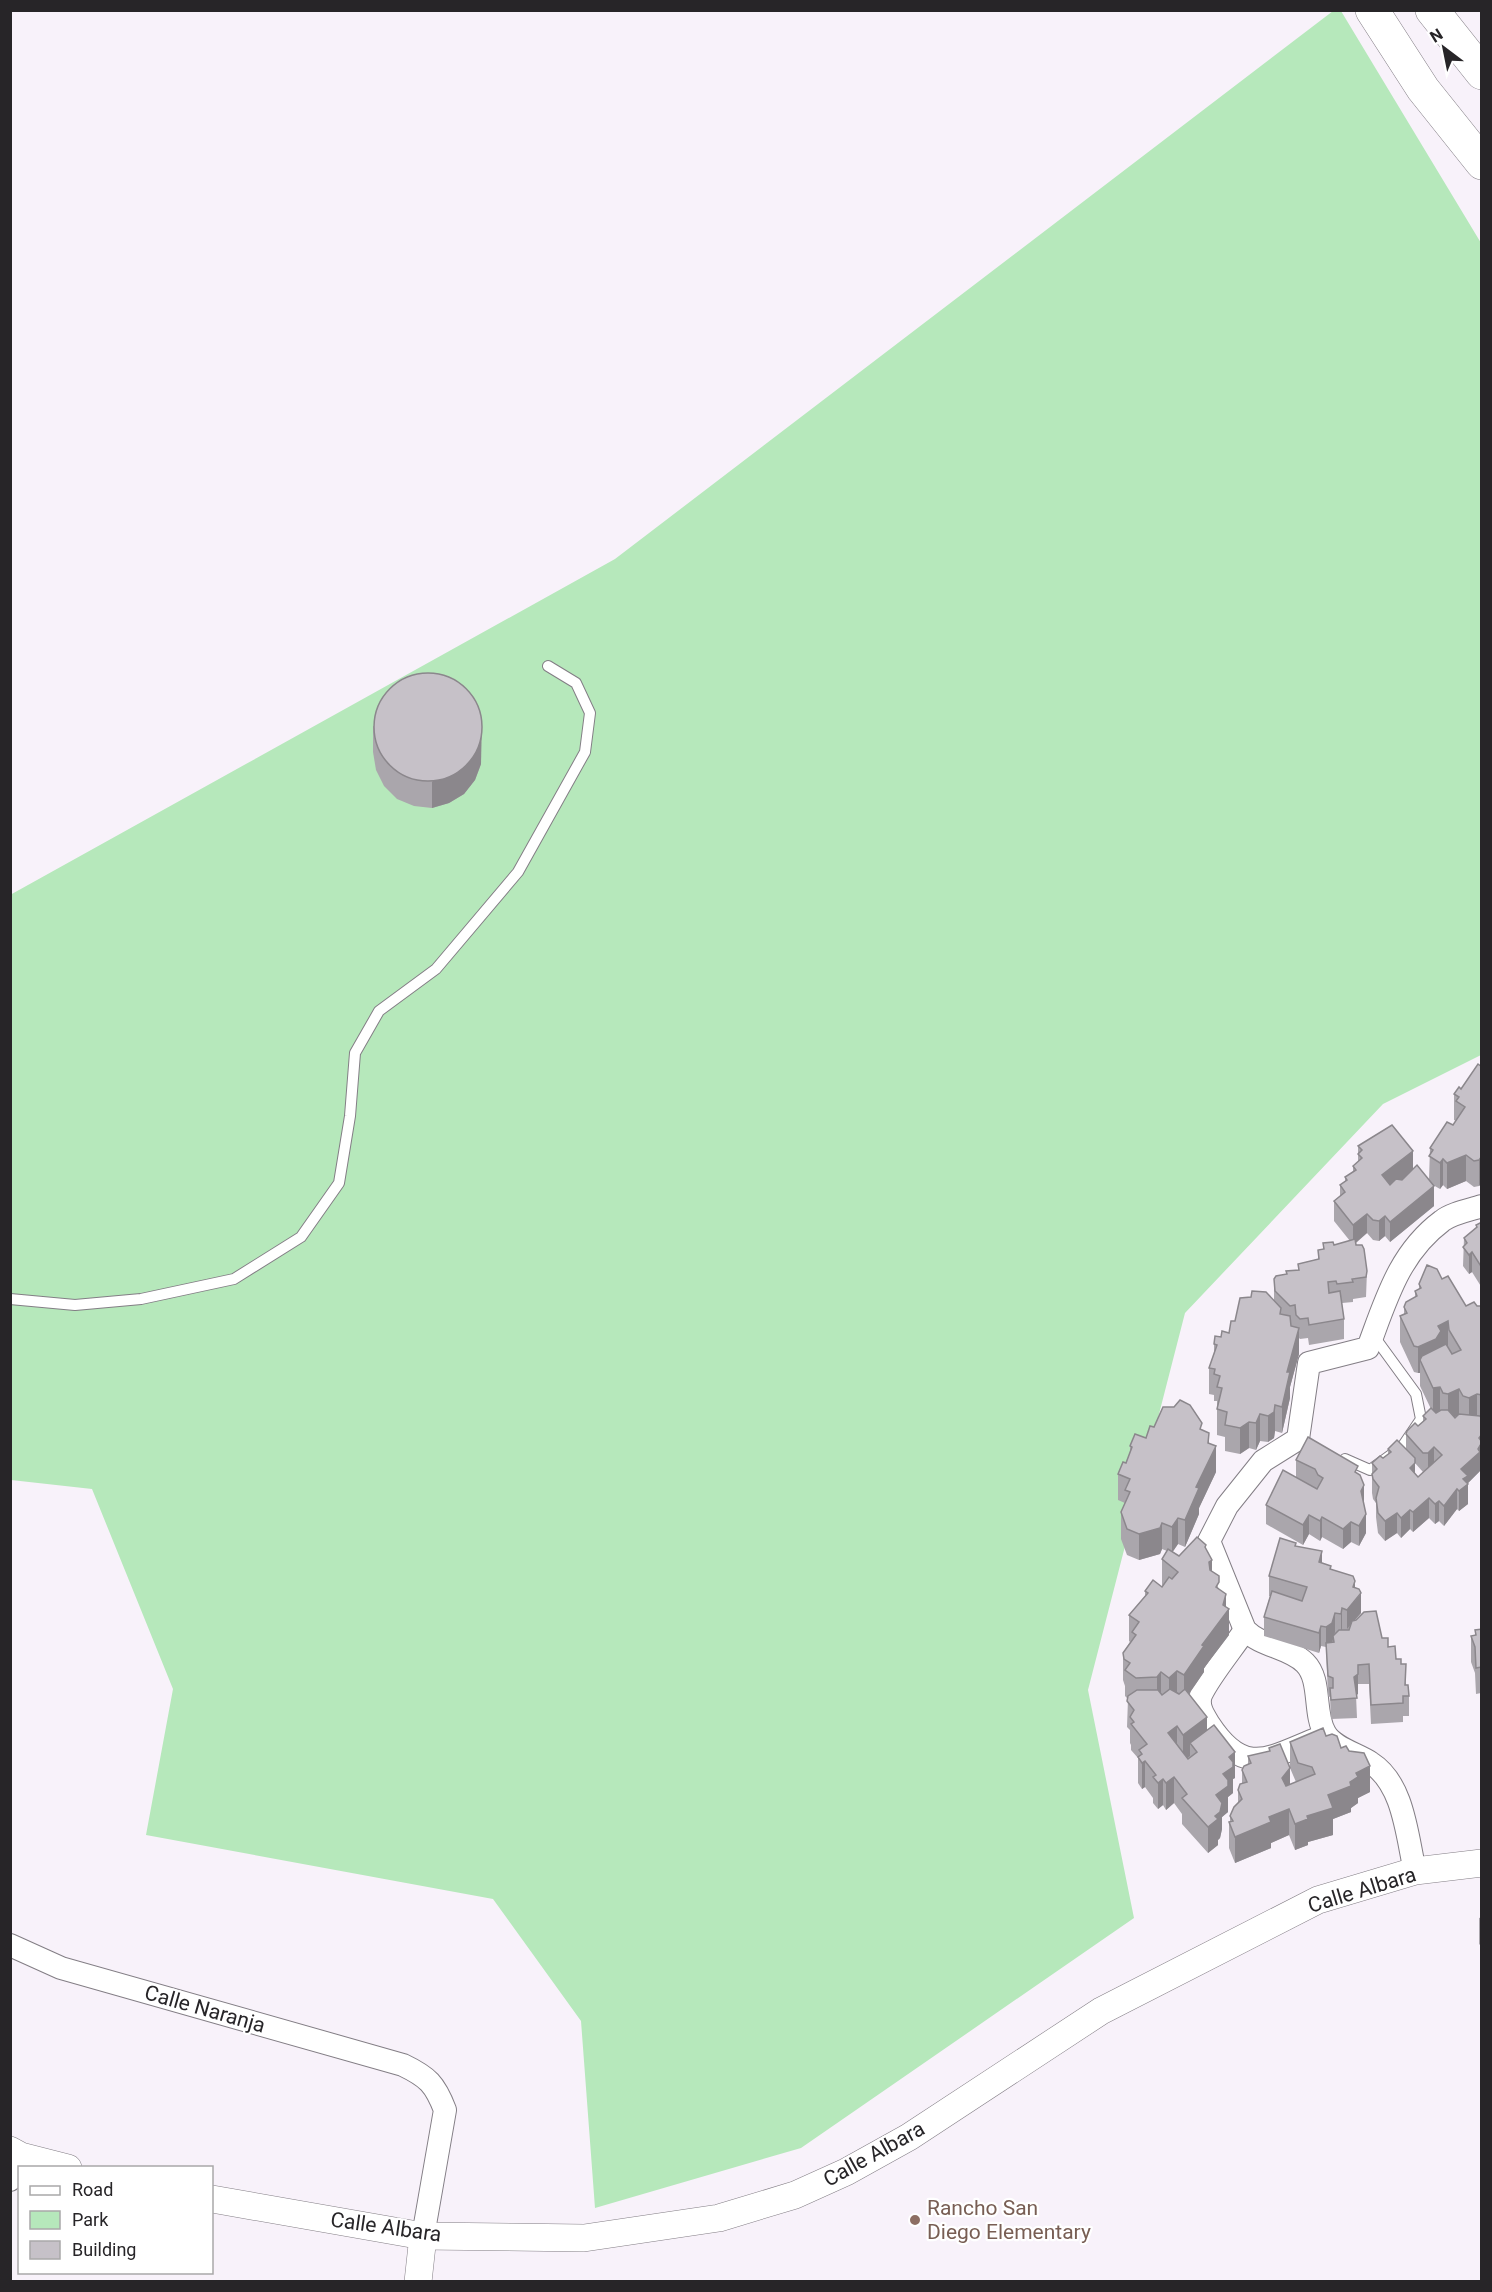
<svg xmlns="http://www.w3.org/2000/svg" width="1492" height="2292" viewBox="0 0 1492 2292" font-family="Roboto,sans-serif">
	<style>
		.green { fill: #b6e8bb }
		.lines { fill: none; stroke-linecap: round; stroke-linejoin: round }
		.service-casing { stroke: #837e85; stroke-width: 12 }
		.minor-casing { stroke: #837e85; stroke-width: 24 }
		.tertiary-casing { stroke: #837e85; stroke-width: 28 }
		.primary-casing { stroke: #837e85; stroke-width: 34 }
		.service { stroke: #fff; stroke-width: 10 }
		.minor { stroke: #fff; stroke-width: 22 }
		.tertiary { stroke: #fff; stroke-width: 27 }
		.primary { stroke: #fff; stroke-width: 33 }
		.wall { fill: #aaa6ac; fill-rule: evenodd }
		.shaded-wall { fill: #8b878c }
		.building { fill: #c6c1c8; stroke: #8b878c; stroke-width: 1.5 }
		.education-dot { fill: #8d6e63; stroke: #fff; stroke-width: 2 }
		.labels { text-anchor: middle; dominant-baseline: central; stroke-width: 4.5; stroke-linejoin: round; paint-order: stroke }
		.street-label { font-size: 21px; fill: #272528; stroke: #fff }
		.education-label { font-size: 21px; fill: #785e54; stroke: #fff; text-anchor: start }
	</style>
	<rect width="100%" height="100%" fill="#f8f2fa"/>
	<path class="green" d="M1333 11H1341L1481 243V1055L1383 1104 1185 1313 1088 1690 1134 1918 801 2148 595 2208 581 2021 493 1899 146 1835 173 1689 92 1489 11 1480 10 895 615 559Z"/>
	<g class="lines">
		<g class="service-casing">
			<g id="service">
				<path d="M10 1299 75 1305 141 1299 234 1279 301 1237 339 1183 350 1116 355 1053 379 1011 436 969 518 872 585 752 590 713 576 683 548 666"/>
				<path d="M1345 1459 1370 1470 1402 1447 1421 1419 1416 1394 1373 1335"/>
			</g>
		</g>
		<g class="minor-casing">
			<g id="minor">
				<path d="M1245 1630C1233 1648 1209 1677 1201 1695 1197 1706 1204 1716 1209 1724 1245 1779 1270 1757 1319 1738"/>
				<path d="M1415 1871C1407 1837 1404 1784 1371 1763 1358 1754 1333 1748 1325 1733 1313 1713 1322 1680 1305 1663 1289 1647 1262 1647 1245 1630L1209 1541 1227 1506 1263 1461 1298 1439 1309 1363 1368 1348C1386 1300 1399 1253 1442 1221 1452 1213 1470 1210 1482 1206"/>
				<path d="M10 1945 61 1968 403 2065C428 2077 435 2084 445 2110L423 2236"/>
				<path d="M10 2180 21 2156"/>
			</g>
		</g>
		<g class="tertiary-casing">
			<g id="tertiary">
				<path d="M10 2150 21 2156 68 2168"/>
				<path d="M212 2199 423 2236 584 2238 719 2218 795 2195 846 2172 909 2137 1101 2011 1318 1900 1415 1871 1482 1863"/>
				<path d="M418 2282 423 2236"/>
			</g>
		</g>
		<g class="primary-casing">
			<g id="primary">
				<path d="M1372 10 1423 89 1482 163"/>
				<path d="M1432 10 1482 73"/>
			</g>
		</g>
		<use href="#service" class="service"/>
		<use href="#minor" class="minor"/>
		<use href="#tertiary" class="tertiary"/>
		<use href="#primary" class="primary"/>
	</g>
	<g class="wall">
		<path d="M373 726 481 764 475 780 464 794 449 803 432 808 414 806 397 799 384 786 376 770 373 752Z"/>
		<path d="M1482 1067V1183L1479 1186 1474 1187 1466 1181 1447 1189 1443 1185 1440 1189 1433 1185 1434 1206 1390 1242 1385 1236 1379 1241 1373 1240 1367 1233 1356 1243 1367 1271 1366 1297 1353 1299V1302L1342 1303 1344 1319V1339L1309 1345 1308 1338 1300 1339 1299 1338V1354L1290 1387V1398L1282 1433 1275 1431 1274 1438 1268 1442 1260 1441 1256 1450 1249 1448 1240 1454 1225 1451V1437L1217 1435V1401H1214V1395L1209 1394V1368L1214 1354V1344L1229 1333 1235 1321 1274 1300V1279L1286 1274V1271L1298 1270V1264L1318 1259V1250L1323 1249V1243L1334 1245 1350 1241 1334 1221V1201L1340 1196V1185L1345 1181V1177L1353 1172V1166L1358 1162V1146L1413 1170 1429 1180 1430 1148 1453 1125 1456 1121 1454 1120V1094L1461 1089Z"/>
		<path d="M1482 1222V1288L1472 1272 1469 1274 1463 1266 1464 1238 1476 1228V1225Z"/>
		<path d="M1442 1279 1466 1306H1482V1462L1480 1465V1471L1468 1483V1504L1459 1511 1457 1509 1444 1526 1439 1521 1435 1524 1429 1518 1413 1532 1410 1529 1401 1538 1397 1533 1385 1541 1378 1533 1376 1517V1503L1373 1499 1372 1493V1463L1383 1458 1388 1454V1449H1406V1434L1418 1426 1423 1422V1416L1431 1409 1420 1386V1373H1418L1414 1372 1400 1342V1316L1404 1314V1307L1415 1297V1291L1419 1289V1284ZM1415 1463 1423 1472 1418 1477 1415 1474Z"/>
		<path d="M1154 1427 1202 1430 1209 1443 1216 1472 1199 1508V1514L1185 1547 1178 1544 1172 1552 1179 1556 1206 1550 1212 1572 1226 1607 1229 1635 1204 1668V1672L1189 1694 1207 1730 1235 1778 1233 1779V1793L1228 1797V1812L1222 1817V1829L1220 1838 1218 1840V1845L1208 1853 1182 1824V1814L1174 1803 1166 1810 1163 1805 1158 1809 1153 1803V1798L1145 1787 1142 1789 1138 1783V1758L1131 1750V1745L1130 1743V1730L1127 1727 1128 1699 1125 1696V1686L1123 1680V1653L1130 1642 1129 1641V1615L1145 1596V1591L1163 1586 1162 1585V1559L1167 1551 1162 1549 1160 1554 1139 1560 1127 1555 1121 1539V1512L1125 1503 1118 1500V1474L1126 1463 1130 1454V1446L1146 1438Z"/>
		<path d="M1296 1460 1358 1474 1364 1504 1366 1533 1359 1546 1351 1542 1343 1549 1322 1537 1320 1541 1309 1534 1303 1545 1266 1524V1505L1296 1477Z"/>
		<path d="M1296 1546 1322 1563 1355 1588 1361 1613 1355 1620 1382 1638 1396 1659 1401 1664 1409 1696V1716H1403V1722L1371 1724 1369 1684H1358V1694L1356 1695 1357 1718 1331 1719 1330 1697 1328 1696 1326 1647 1321 1646 1319 1653 1264 1636V1617L1270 1596H1269V1576Z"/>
		<path d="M1482 1629V1696L1481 1693 1476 1694 1475 1673 1471 1662V1636L1475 1635V1630Z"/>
		<path d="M1326 1736 1341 1748 1349 1751 1370 1792 1358 1798V1803L1351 1808V1812L1333 1819V1835L1308 1842V1845L1295 1850 1289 1835 1271 1843V1848L1235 1863 1229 1848V1822H1230V1816L1238 1803V1790L1242 1783V1770L1248 1764V1756L1269 1752V1748L1290 1785 1296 1782 1290 1768V1742Z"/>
		<path d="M1482 1917V1947L1479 1944V1918Z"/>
	</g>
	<g class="shaded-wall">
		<path d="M482 720 481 764 475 780 464 794 449 803 432 808V782Z"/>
		<path d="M1413 1151V1171L1382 1195V1175Z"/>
		<path d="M1466 1155V1181L1447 1189V1163Z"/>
		<path d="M1482 1156V1183L1479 1186V1160Z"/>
		<path d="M1443 1159V1185L1440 1189V1163Z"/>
		<path d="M1434 1186V1206L1390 1242V1222Z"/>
		<path d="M1367 1214V1233L1353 1245V1225Z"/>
		<path d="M1385 1216V1236L1379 1241V1221Z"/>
		<path d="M1472 1252V1272L1469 1274V1255Z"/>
		<path d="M1448 1321V1347L1420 1360V1373H1418V1347L1438 1326Z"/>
		<path d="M1299 1328V1354L1290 1387V1398L1282 1433V1407L1287 1372Z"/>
		<path d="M1440 1387V1413L1433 1414V1388Z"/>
		<path d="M1459 1389V1415L1448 1420V1394Z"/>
		<path d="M1477 1394V1420L1469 1424V1398Z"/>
		<path d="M1275 1405V1431L1274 1438 1268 1442V1416Z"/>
		<path d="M1260 1414V1441L1256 1450V1423Z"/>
		<path d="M1249 1422V1448L1240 1454V1428Z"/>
		<path d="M1209 1433V1461L1216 1446V1472L1199 1508V1514L1185 1547V1520L1196 1487 1208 1443Z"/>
		<path d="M1482 1434V1462L1480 1465V1471L1468 1483V1504L1459 1511V1491L1461 1469Z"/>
		<path d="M1434 1447V1467L1428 1473V1453Z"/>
		<path d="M1415 1463V1482L1410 1468Z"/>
		<path d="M1364 1485V1505L1361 1491Z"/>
		<path d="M1457 1489V1509L1444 1526V1506Z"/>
		<path d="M1429 1498V1518L1413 1532V1512Z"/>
		<path d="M1439 1501V1521L1435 1524V1504Z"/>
		<path d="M1410 1510V1529L1401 1538V1518Z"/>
		<path d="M1397 1513V1533L1385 1541V1521Z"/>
		<path d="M1366 1514V1533L1359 1546V1526Z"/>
		<path d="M1309 1515V1534L1303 1545V1525Z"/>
		<path d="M1322 1517V1537L1320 1541V1521Z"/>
		<path d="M1178 1518V1544L1172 1553V1527Z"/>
		<path d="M1351 1522V1542L1343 1549V1529Z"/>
		<path d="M1162 1523V1549L1160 1554 1139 1560V1534Z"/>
		<path d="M1322 1551V1571L1319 1562Z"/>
		<path d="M1212 1560V1586L1209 1562Z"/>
		<path d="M1355 1581V1601L1361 1593V1613L1347 1629V1610Z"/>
		<path d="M1226 1594V1613L1229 1609V1635L1204 1668V1672L1184 1701V1675L1202 1645 1223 1605Z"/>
		<path d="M1342 1608V1628L1341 1634V1614Z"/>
		<path d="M1335 1613V1632L1332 1643 1326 1647V1627Z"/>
		<path d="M1321 1626V1646L1319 1653V1633Z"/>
		<path d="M1177 1671V1697L1169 1704V1678Z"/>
		<path d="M1161 1672V1698L1157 1703V1677Z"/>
		<path d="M1358 1674V1694L1354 1696V1677Z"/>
		<path d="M1207 1717V1743H1190V1756L1183 1761V1735Z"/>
		<path d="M1177 1726V1752L1168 1733Z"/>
		<path d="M1235 1752V1778L1233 1779V1793L1228 1797V1812L1222 1817V1829L1220 1838 1218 1840V1845L1208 1853V1827L1216 1795 1229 1757Z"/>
		<path d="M1145 1761V1787L1142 1789V1763Z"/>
		<path d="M1370 1766V1792L1358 1798V1803L1351 1808V1812L1333 1819V1835L1308 1842V1845L1295 1850V1824L1307 1816 1328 1795 1350 1782 1356 1773Z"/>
		<path d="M1290 1768V1794L1282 1778Z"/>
		<path d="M1174 1777V1803L1166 1810V1783Z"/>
		<path d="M1163 1779V1805L1158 1809V1783Z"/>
		<path d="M1289 1809V1835L1271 1843V1848L1235 1863V1837L1269 1817Z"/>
	</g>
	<g class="building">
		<circle cx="428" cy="727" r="54"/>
		<path d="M1478 1064 1482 1067V1156L1479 1160 1474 1161 1466 1155 1447 1163 1443 1159 1440 1163 1429 1156 1433 1150 1430 1148 1447 1122 1453 1125 1465 1107 1456 1101 1459 1097 1454 1094 1459 1087 1461 1089Z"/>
		<path d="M1392 1125 1413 1151 1382 1175 1390 1185 1396 1179 1402 1180 1417 1165 1434 1186 1390 1222 1385 1216 1379 1221 1373 1220 1367 1214 1353 1225 1334 1201 1345 1192 1340 1185 1347 1180 1345 1177 1356 1170 1353 1166 1362 1158 1358 1154 1362 1150 1358 1146Z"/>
		<path d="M1482 1222V1268L1472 1252 1469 1255 1463 1247 1467 1243 1464 1238 1477 1227 1476 1225Z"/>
		<path d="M1355 1239 1356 1245H1362L1364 1249 1367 1271 1366 1277 1352 1279 1353 1282 1337 1284 1336 1281 1328 1282 1329 1293 1340 1291 1344 1319 1309 1325 1308 1318 1300 1319 1296 1315 1295 1305 1290 1306 1275 1291 1274 1279 1276 1276 1287 1274 1286 1271 1299 1270 1298 1264 1319 1259 1318 1250 1324 1249 1323 1243 1333 1242 1334 1245Z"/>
		<path d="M1427 1265 1437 1269 1442 1279 1448 1276 1466 1306 1474 1302 1477 1306H1482V1395L1477 1394 1469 1398 1463 1396 1459 1389 1448 1394 1443 1393 1440 1387 1433 1388 1420 1360 1422 1356 1446 1344 1452 1354 1461 1350 1449 1330 1448 1321 1438 1326 1441 1331 1436 1339 1418 1347 1414 1346 1400 1316 1407 1313 1404 1307 1406 1302 1417 1296 1415 1291 1421 1288 1419 1284Z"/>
		<path d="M1252 1291 1266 1292 1281 1308 1280 1314 1290 1316 1291 1326 1299 1328 1287 1372H1290L1282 1407 1275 1405 1274 1412 1268 1416 1260 1414 1256 1423 1249 1422 1240 1428 1225 1425 1227 1412 1217 1409 1222 1388 1217 1387 1220 1376 1214 1374 1215 1369 1209 1368 1217 1345 1214 1344 1215 1336 1221 1337 1222 1331 1229 1333 1231 1321H1235L1240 1298 1251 1297Z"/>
		<path d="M1180 1400 1190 1405 1202 1423 1200 1429 1209 1433 1208 1443 1216 1446 1196 1487 1199 1488 1185 1520 1178 1518 1172 1527 1162 1523 1160 1528 1139 1534 1127 1529 1121 1512 1130 1492 1125 1490 1130 1479 1118 1474 1123 1462 1126 1463 1132 1447 1130 1446 1135 1434 1146 1438 1150 1426 1154 1427 1163 1407H1174Z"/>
		<path d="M1431 1408 1436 1413 1441 1410H1448L1455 1418 1459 1414 1480 1416 1482 1419V1434L1479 1438 1482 1442 1478 1449 1480 1452 1461 1469 1468 1476 1463 1479 1468 1484 1459 1491 1457 1489 1444 1506 1439 1501 1435 1504 1429 1498 1413 1512 1410 1510 1401 1518 1397 1513 1385 1521 1378 1513 1376 1498 1379 1487 1373 1479 1372 1474 1377 1469 1372 1463 1380 1456 1383 1458 1391 1452 1388 1449 1397 1440 1415 1458V1463L1410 1468 1418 1477 1442 1455 1434 1447 1428 1453H1423L1406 1434 1407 1431 1415 1423 1418 1426 1426 1419 1423 1416Z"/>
		<path d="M1308 1437 1358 1466 1355 1472 1360 1475 1364 1485 1361 1491 1366 1514 1359 1526 1351 1522 1343 1529 1322 1517 1320 1521 1309 1515 1303 1525 1266 1505 1283 1470 1317 1489 1323 1478 1318 1475 1315 1469 1296 1460Z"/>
		<path d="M1197 1537 1206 1545 1205 1547 1212 1560 1209 1562 1210 1570 1219 1576V1582L1216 1587 1226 1594 1223 1605 1229 1609 1202 1645 1204 1646 1184 1675 1177 1671 1169 1678 1161 1672 1157 1677 1136 1678 1125 1670 1130 1663 1124 1659 1123 1653 1136 1635 1132 1632 1139 1622 1129 1615 1148 1593 1145 1591 1153 1580 1162 1587 1169 1577 1172 1579 1178 1572 1162 1559 1168 1549 1179 1556Z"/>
		<path d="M1280 1538 1296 1543 1295 1546 1322 1551 1319 1562 1331 1566 1330 1569 1353 1576 1355 1581 1353 1587 1359 1589 1361 1593 1347 1610 1342 1608 1341 1614 1335 1613 1332 1623 1326 1627 1321 1626 1319 1633 1264 1617 1272 1591 1302 1601 1307 1587 1269 1576Z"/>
		<path d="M1376 1611 1382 1638H1388V1647L1395 1646 1396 1659H1401V1664H1406L1405 1685H1408L1409 1696H1403V1703L1371 1705 1369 1664 1358 1665V1674L1354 1677 1357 1698 1331 1700 1330 1688H1333V1678L1328 1676 1326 1643 1334 1642 1333 1636 1339 1630H1349L1352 1621 1356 1620 1364 1612Z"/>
		<path d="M1482 1629V1670L1481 1667 1476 1668 1475 1647 1471 1636 1476 1635 1475 1630Z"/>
		<path d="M1170 1689 1179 1694 1185 1689 1207 1717 1183 1735 1177 1726 1168 1733 1188 1759 1197 1752 1190 1743 1214 1725 1235 1752 1229 1757 1233 1762V1767L1223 1774 1228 1780V1786L1216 1795 1222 1803 1220 1812 1215 1816 1218 1819 1208 1827 1182 1798 1187 1794 1174 1777 1166 1783 1163 1779 1158 1783 1153 1777 1156 1775 1145 1761 1142 1763 1138 1757 1142 1754 1139 1750 1147 1744 1131 1724 1134 1722 1130 1717 1134 1710 1127 1701 1128 1696 1137 1690H1158L1162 1695Z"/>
		<path d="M1323 1728 1326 1736 1332 1734 1337 1736 1341 1748 1346 1746 1349 1751 1364 1753 1370 1766 1356 1773 1358 1777 1350 1782 1351 1786 1328 1795 1333 1808 1307 1816 1308 1819 1295 1824 1289 1809 1269 1817 1271 1822 1235 1837 1229 1822 1233 1821 1230 1816 1234 1807 1242 1799 1238 1790 1240 1784 1247 1782 1242 1770 1244 1766 1251 1763 1248 1756 1270 1751 1269 1748 1280 1744 1290 1768 1282 1778 1286 1786 1315 1774 1312 1767 1298 1763 1290 1742Z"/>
	</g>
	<circle class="education-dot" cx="915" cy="2220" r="6"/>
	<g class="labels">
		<g class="street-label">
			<text transform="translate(1362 1890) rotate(-17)">Calle Albara</text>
			<text transform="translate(205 2009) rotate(16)">Calle Naranja</text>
			<text transform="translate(874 2154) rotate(-29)">Calle Albara</text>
			<text transform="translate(386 2227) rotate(8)">Calle Albara</text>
		</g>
		<g class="education-label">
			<text x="927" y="2208">Rancho San<tspan x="927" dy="24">Diego Elementary</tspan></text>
		</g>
	</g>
	<rect width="1492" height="2292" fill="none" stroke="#272528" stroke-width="24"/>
	<rect x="18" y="2166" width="195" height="108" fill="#ffffff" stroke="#a9a8a9" stroke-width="1.5"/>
	<rect x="30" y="2186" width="30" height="9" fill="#ffffff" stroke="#a9a8a9" stroke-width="1.5"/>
	<text x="72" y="2196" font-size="18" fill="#272528">Road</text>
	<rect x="30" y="2211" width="30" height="18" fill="#b6e8bb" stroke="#a9a8a9" stroke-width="1.5"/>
	<text x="72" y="2226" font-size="18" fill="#272528">Park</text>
	<rect x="30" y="2241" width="30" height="18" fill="#c6c1c8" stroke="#a9a8a9" stroke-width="1.5"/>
	<text x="72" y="2256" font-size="18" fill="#272528">Building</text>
	<g transform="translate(1444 48) rotate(328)" stroke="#ffffff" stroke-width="4.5" paint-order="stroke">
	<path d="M0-4.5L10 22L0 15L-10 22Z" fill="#272528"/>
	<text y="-9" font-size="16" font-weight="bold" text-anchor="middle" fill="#272528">N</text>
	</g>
</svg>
